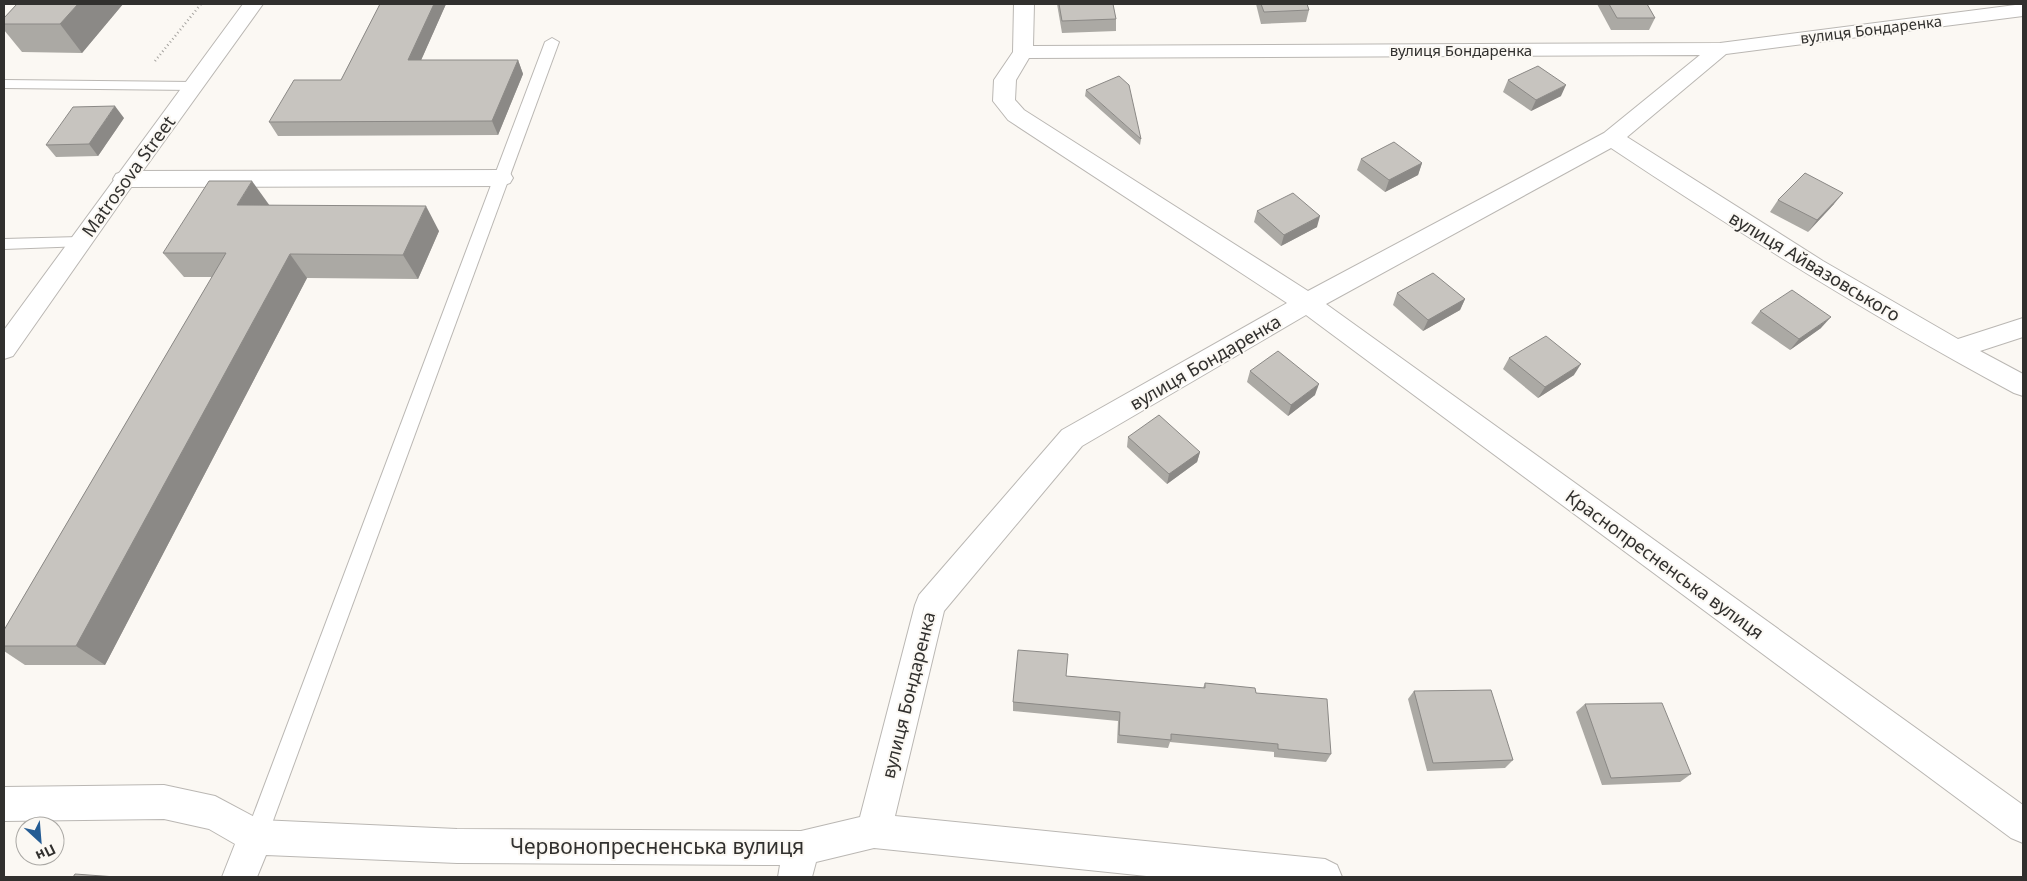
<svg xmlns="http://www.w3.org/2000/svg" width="2027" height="881" viewBox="0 0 2027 881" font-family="'Noto Sans',sans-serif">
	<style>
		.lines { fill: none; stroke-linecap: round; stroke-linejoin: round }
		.service-casing { stroke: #bab7b3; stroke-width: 2 }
		.minor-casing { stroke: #bab7b3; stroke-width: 2 }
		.tertiary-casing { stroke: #bab7b3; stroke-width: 2 }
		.path { stroke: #a5a39f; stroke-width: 2.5; stroke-dasharray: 1 3; stroke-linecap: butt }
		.service { fill: #fff; fill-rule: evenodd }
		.minor { fill: #fff; fill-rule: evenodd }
		.tertiary { fill: #fff; fill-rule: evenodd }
		.wall { fill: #aba9a4 }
		.shaded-wall { fill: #8b8986 }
		.building { fill: #c7c4bf; stroke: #8b8986 }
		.labels { text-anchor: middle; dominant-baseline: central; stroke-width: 4; stroke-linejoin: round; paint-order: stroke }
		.far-street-label { font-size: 15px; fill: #31302e; stroke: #fbf8f3 }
		.street-label { font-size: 18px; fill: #31302e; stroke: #fbf8f3 }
		.near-street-label { font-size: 21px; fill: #31302e; stroke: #fbf8f3 }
	</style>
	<rect width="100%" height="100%" fill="#fbf8f3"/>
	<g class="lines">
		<g class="service-casing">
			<g id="service">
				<path d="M552 38 559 42 267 837 264 845 256 848 248 845 245 837 545 42Z"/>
				<path d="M4 80 193 82 200 86 193 90 4 88Z"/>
				<path d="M79 237 84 238 87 242 84 246 4 249V239Z"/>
			</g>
		</g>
		<g class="minor-casing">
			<g id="minor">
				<path d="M1014 4H1034L1033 46 1720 43 2023 4V16L1726 54 1627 137 1823 261 1958 339 2023 318V337L1980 351 2023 374V396L2014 393C1876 319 1742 235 1611 148L1326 304 2023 805V843L2011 838 1306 315 1082 446 944 611 895 816 1325 859 1337 865 1342 877H1156L874 848 816 862 812 877H778L780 865 457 863 266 855 257 877H222L235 844 209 829 164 819 4 821V787L164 785 215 796 260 820 457 829 801 831 860 817 915 605 919 595 1062 430 1287 303 1008 120 993 101 994 80 1013 52ZM1700 55 1604 133 1308 291 1024 110 1015 100 1016 80 1029 58Z"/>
				<path d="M502 170 510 173 513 178 510 183 502 186 124 187 116 184 113 179 116 174 124 171Z"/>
			</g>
		</g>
		<g class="tertiary-casing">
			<path id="tertiary" d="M243 4H263L127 193 13 356 4 359V330Z"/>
		</g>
		<path class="path" d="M155 61 201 4"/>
		<use href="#service" class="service"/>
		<use href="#minor" class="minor"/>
		<use href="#tertiary" class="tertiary"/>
	</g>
	<g class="wall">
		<path d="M17 4H123L82 53 22 52 4 30V18Z"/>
		<path d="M380 4H446L421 60H518L523 74 498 135 278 136 269 122 341 80Z"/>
		<path d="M1057 4H1113L1116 19V31L1062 33Z"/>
		<path d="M1256 4H1307L1309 10 1306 22 1261 24Z"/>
		<path d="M1597 4H1647L1655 18 1649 30H1611Z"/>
		<path d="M1508 80 1561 96 1531 111 1503 92Z"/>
		<path d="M1086 90 1141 139 1140 145 1085 96Z"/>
		<path d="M124 118 98 156 56 157 46 145Z"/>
		<path d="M1361 159 1422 163 1418 175 1385 192 1357 170Z"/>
		<path d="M1778 200 1834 204 1808 232 1770 212Z"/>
		<path d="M269 205 439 231 418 279 307 278 105 665H25L4 651V630L212 277H184L163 253Z"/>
		<path d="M1257 211 1317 227 1281 246 1254 222Z"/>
		<path d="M1397 293 1465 299 1460 310 1423 331 1393 305Z"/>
		<path d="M1760 311 1821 328 1790 350 1751 323Z"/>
		<path d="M1509 358 1574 375 1538 398 1503 369Z"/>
		<path d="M1250 371 1315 395 1288 416 1247 382Z"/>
		<path d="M1128 437 1200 452 1197 462 1167 484 1127 447Z"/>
		<path d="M1066 676 1203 688 1205 683 1256 693 1331 754 1326 762 1274 757V752L1170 742 1168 748 1117 743 1118 721 1013 711V702Z"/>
		<path d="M1414 691 1513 760 1505 768 1427 771 1408 699Z"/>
		<path d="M1585 704 1691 774 1680 782 1602 785 1576 712Z"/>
	</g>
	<g class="shaded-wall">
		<path d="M78 4H123L82 53 60 24Z"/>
		<path d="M434 4H446L415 74 408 60Z"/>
		<path d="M518 60 523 74 498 135 492 121Z"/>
		<path d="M1566 85 1561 96 1531 111 1536 100Z"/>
		<path d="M115 106 124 118 98 156 89 144Z"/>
		<path d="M1422 163 1418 175 1385 192 1389 180Z"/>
		<path d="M252 181 270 206 237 205Z"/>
		<path d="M1843 193 1834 204 1808 232 1817 220Z"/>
		<path d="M426 206 439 231 418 279 403 255Z"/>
		<path d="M1320 216 1317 227 1281 246 1284 235Z"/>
		<path d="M290 254 307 278 105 665 76 646Z"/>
		<path d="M1465 299 1460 310 1423 331 1428 320Z"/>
		<path d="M1831 317 1821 328 1790 350 1799 339Z"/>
		<path d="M1581 364 1574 375 1538 398 1545 387Z"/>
		<path d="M1319 384 1315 395 1288 416 1291 405Z"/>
		<path d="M1200 452 1197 462 1167 484 1169 474Z"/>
	</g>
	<g class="building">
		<path d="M17 4H78L60 24H4V18Z"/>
		<path d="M380 4H434L408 60H518L492 121 269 122 294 80H341Z"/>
		<path d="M1059 4H1113L1116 19 1062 21Z"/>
		<path d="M1261 4H1307L1309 10 1264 12Z"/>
		<path d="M1609 4H1647L1655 18H1617Z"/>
		<path d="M1538 66 1566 85 1536 100 1508 80Z"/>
		<path d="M1119 76 1129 85 1141 139 1086 90Z"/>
		<path d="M115 106 89 144 46 145 73 107Z"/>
		<path d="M1394 142 1422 163 1389 180 1361 159Z"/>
		<path d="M1805 173 1843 193 1817 220 1778 200Z"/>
		<path d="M209 181H252L237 205 426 206 403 255 290 254 76 646H4V630L226 253H163Z"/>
		<path d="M1293 193 1320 216 1284 235 1257 211Z"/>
		<path d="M1433 273 1465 299 1428 320 1397 293Z"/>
		<path d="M1792 290 1831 317 1799 339 1760 311Z"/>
		<path d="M1546 336 1581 364 1545 387 1509 358Z"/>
		<path d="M1278 351 1319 384 1291 405 1250 371Z"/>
		<path d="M1159 415 1200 452 1169 474 1128 437Z"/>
		<path d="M1018 650 1068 654 1066 676 1205 688V683L1255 688 1256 693 1327 699 1331 754 1278 749V744L1171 734V740L1119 735 1120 712 1013 702Z"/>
		<path d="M1491 690 1513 760 1433 763 1414 691Z"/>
		<path d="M1662 703 1691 774 1611 778 1585 704Z"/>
		<path d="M75 874 116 877H73Z"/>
	</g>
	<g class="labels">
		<g class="far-street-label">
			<text transform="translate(1871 29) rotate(-7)">вулиця Бондаренка</text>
			<text x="1461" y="50">вулиця Бондаренка</text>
		</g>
		<g class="street-label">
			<text transform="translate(128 176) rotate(-54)">Matrosova Street</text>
			<text transform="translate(1815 266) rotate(31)">вулиця Айвазовського</text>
			<text transform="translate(1205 362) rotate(-30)">вулиця Бондаренка</text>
			<text transform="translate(1665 564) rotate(36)">Краснопресненська вулиця</text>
			<text transform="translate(908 695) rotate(-76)">вулиця Бондаренка</text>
		</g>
		<g class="near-street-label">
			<text x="657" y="846">Червонопресненська вулиця</text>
		</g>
	</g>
	<rect width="2027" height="881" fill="none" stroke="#31302e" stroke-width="10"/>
	<g transform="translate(40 841) rotate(154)"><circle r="24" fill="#fbf8f3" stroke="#aaa8a4"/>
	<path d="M0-4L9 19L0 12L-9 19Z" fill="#245c94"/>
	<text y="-8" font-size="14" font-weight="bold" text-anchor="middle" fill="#31302e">Пн</text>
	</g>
</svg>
